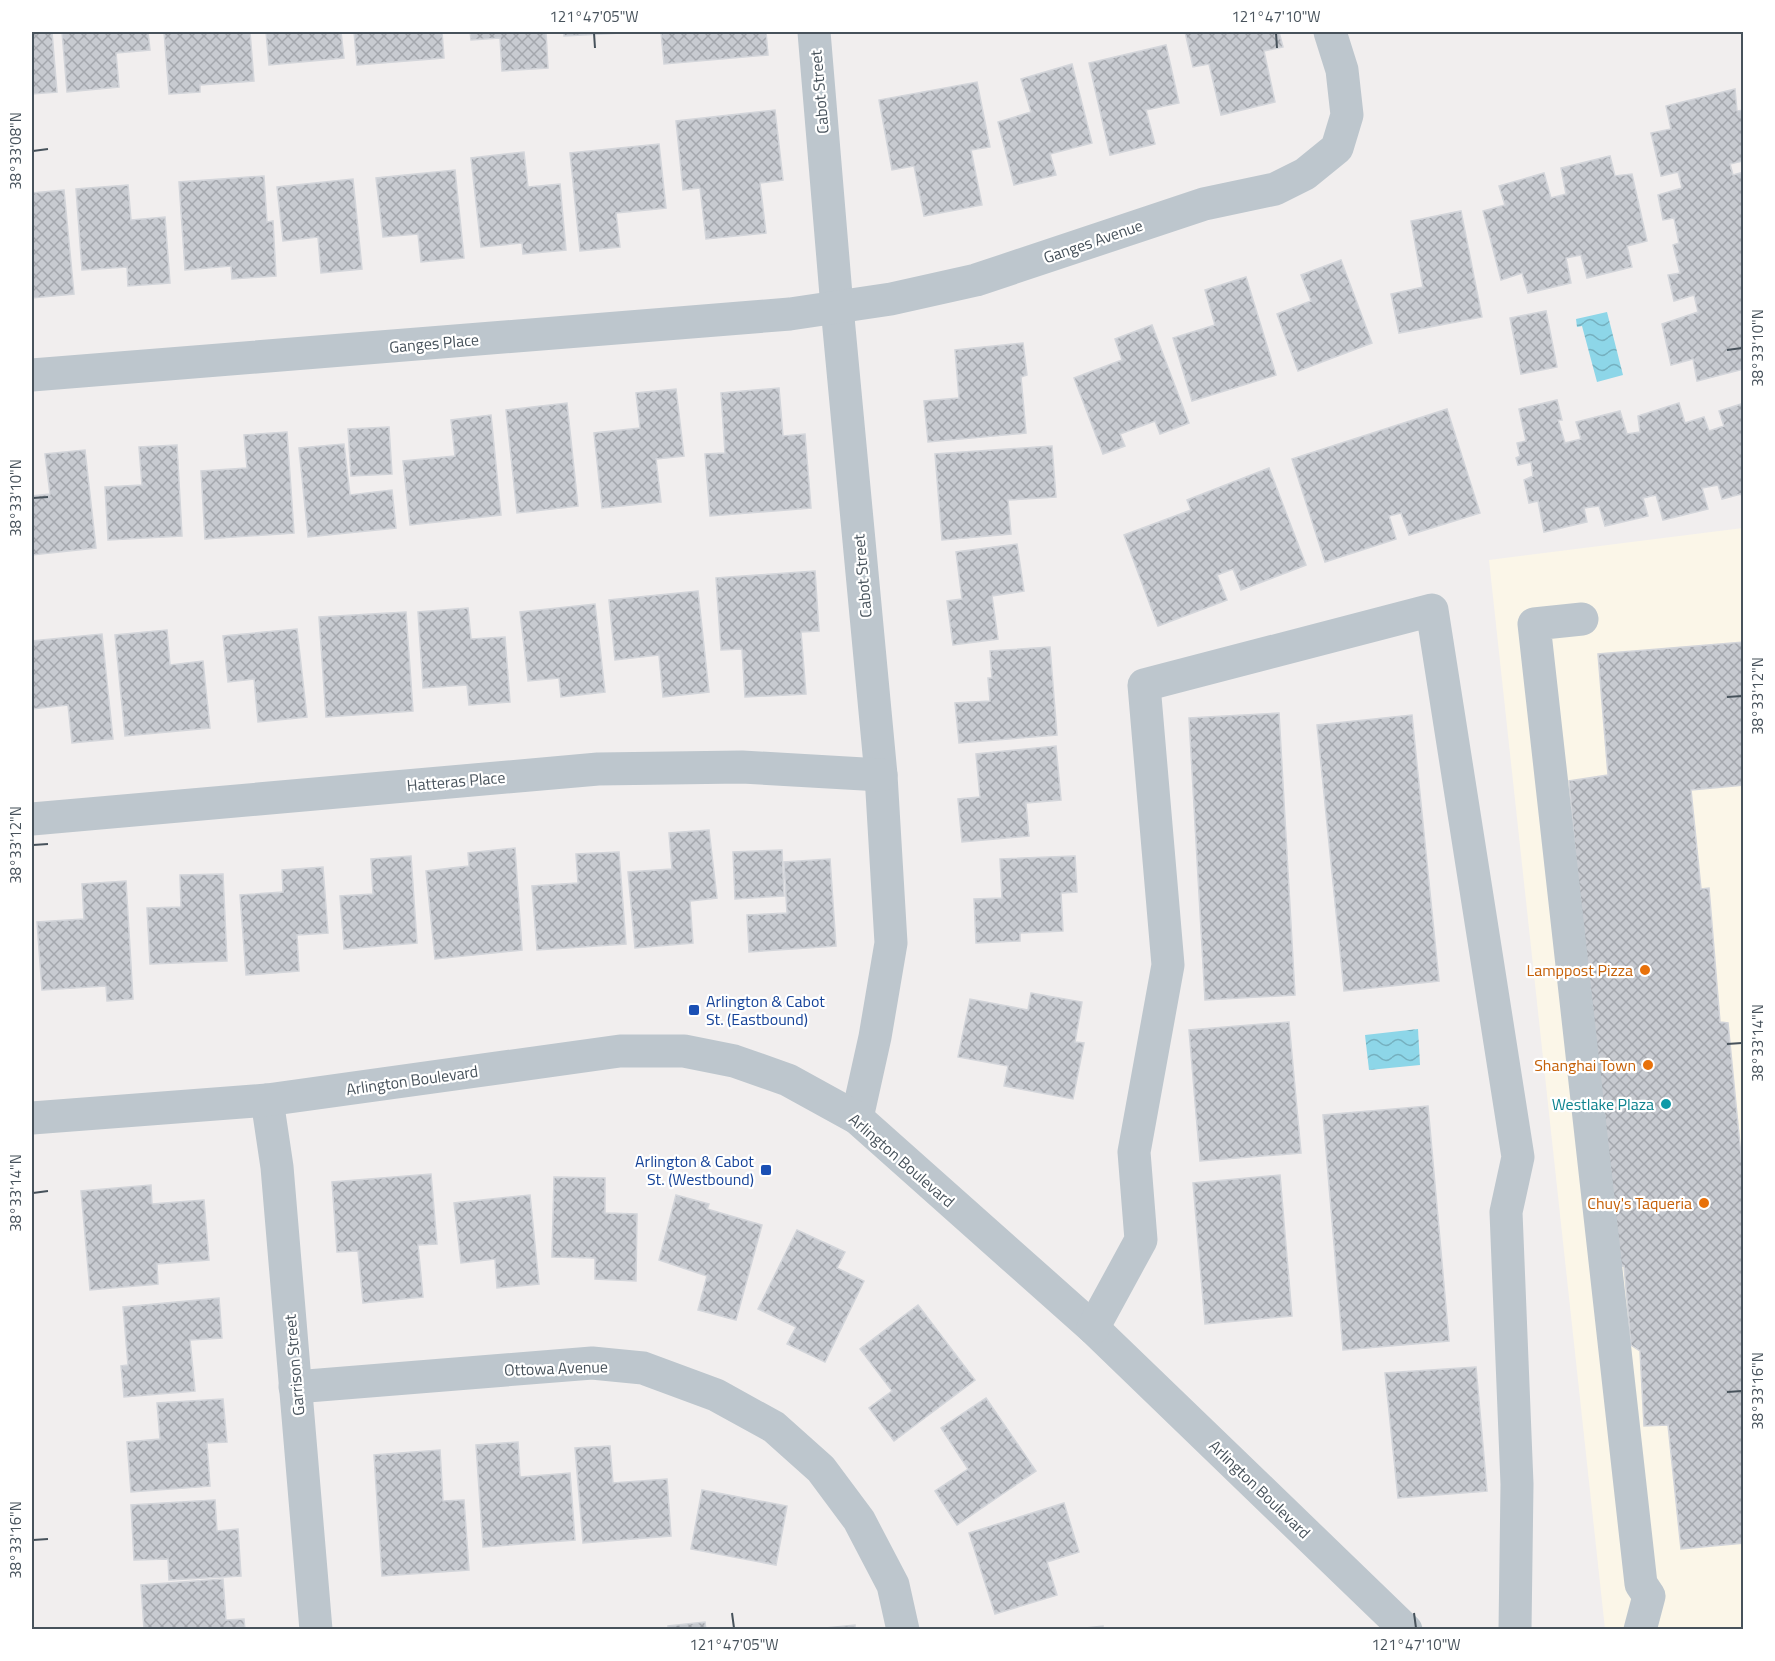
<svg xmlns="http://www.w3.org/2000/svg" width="1775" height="1661" viewBox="0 0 1775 1661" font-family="'Titillium Web',sans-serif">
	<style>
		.commercial { fill: #fbf6e8 }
		.water { fill: url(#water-waves) }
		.building { fill: url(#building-cross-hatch); stroke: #d3d5da; stroke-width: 1.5 }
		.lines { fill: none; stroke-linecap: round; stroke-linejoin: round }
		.minor { stroke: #bdc6cd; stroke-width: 33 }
		.ticks { fill: none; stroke: #47525b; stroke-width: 2 }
		.food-dot { fill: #e8710a; stroke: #fff; stroke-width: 2 }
		.transit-dot { fill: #1a4fb4; stroke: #fff; stroke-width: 2 }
		.culture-dot { fill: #0f9aa8; stroke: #fff; stroke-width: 2 }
		.labels { text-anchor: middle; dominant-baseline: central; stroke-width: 4.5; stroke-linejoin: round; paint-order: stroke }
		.street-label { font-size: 16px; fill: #47525b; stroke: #fff }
		.food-label { font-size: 16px; fill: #c56008; stroke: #fff; text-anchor: end }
		.transit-label { font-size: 16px; fill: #164399; stroke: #fff; text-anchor: start }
		.culture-label { font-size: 16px; fill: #0d838f; stroke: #fff; text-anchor: end }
		.neatline { fill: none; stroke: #47525b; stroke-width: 2 }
		.ticks-label { font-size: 15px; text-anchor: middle; fill: #47525b }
	</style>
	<defs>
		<pattern id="water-waves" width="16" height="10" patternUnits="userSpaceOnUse" patternTransform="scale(1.5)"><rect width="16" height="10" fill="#8dd6e8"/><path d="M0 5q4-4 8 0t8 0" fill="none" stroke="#75b0bf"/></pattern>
		<pattern id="building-cross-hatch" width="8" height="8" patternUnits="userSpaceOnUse" patternTransform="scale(1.5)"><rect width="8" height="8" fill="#c8cbd1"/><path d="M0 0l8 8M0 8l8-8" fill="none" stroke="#a4a7ad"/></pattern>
	</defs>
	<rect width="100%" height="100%" fill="#f1eeee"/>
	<path class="commercial" d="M1743 528V1629H1605L1489 560Z"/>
	<g class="water">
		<path d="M1607 312 1623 375 1597 382 1582 326 1577 327 1576 319Z"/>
		<path d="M1418 1029 1420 1065 1369 1070 1365 1035Z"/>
	</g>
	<g class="building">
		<path d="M32 32H52L57 92 32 94Z"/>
		<path d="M62 32H148L150 50 116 53 119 87 67 92Z"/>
		<path d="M164 32H250L254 81 200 85V92L169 94Z"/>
		<path d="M266 32H341L344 58 269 65Z"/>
		<path d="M354 32H442L444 58 357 65Z"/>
		<path d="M470 32H546L548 68 502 71 500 38 471 40Z"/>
		<path d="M564 32H641L564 36Z"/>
		<path d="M661 32H766L768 55 664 64Z"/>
		<path d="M1185 32H1279L1283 47 1264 51 1275 102 1221 115 1209 64 1193 67Z"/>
		<path d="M1166 45 1179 103 1146 110 1155 144 1110 155 1089 63Z"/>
		<path d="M1072 64 1092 143 1050 154 1056 175 1014 185 998 122 1031 112 1021 79Z"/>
		<path d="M977 82 990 147 971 150 982 205 924 216 914 166 892 170 879 100Z"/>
		<path d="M1735 89 1737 111 1744 110 1743 161 1730 164 1733 175 1744 172V369L1697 381 1693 359 1671 365 1662 324 1698 312 1694 295 1674 301 1668 275 1680 273 1673 245 1679 243 1674 218 1663 220 1658 195 1682 188 1678 172 1661 176 1651 133 1671 129 1666 106Z"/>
		<path d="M775 110 783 180 760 183 766 233 706 239 700 188 683 190 676 121Z"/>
		<path d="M659 144 666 208 616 213 620 247 580 251 570 153Z"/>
		<path d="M524 152 528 187 560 184 566 250 523 254 522 243 481 247 471 158Z"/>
		<path d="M1610 156 1615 176 1632 174 1647 241 1627 246 1632 267 1587 278 1581 255 1566 258 1571 283 1528 293 1522 273 1501 280 1483 211 1505 205 1499 186 1544 173 1551 198 1566 194 1561 168Z"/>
		<path d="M455 170 464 258 421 262 418 234 383 237 376 178Z"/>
		<path d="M264 176 267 222 273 221 276 276 232 279 231 266 185 270 179 182Z"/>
		<path d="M353 179 362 269 321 273 318 237 283 241 277 187Z"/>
		<path d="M128 185 131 220 165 217 170 283 128 286 127 267 82 270 76 189Z"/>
		<path d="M64 190 74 294 32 298V193Z"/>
		<path d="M1461 211 1482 317 1399 333 1391 294 1423 287 1411 221Z"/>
		<path d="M1341 260 1372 343 1298 371 1277 314 1311 301 1301 275Z"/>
		<path d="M1246 277 1276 375 1192 401 1173 338 1215 325 1205 290Z"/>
		<path d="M1546 311 1557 367 1521 374 1510 318Z"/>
		<path d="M1152 325 1189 423 1160 434 1155 421 1120 434 1125 446 1103 454 1074 378 1122 360 1115 339Z"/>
		<path d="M1023 343 1027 375 1021 377 1026 433 928 442 924 401 959 398 955 350Z"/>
		<path d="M779 388 783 436 805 434 811 508 710 516 705 454 725 453 721 393Z"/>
		<path d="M676 389 684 456 656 459 661 502 602 508 594 433 640 428 636 393Z"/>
		<path d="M1557 400 1562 420H1558L1565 443 1581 439 1576 422 1620 411 1627 434 1640 432 1638 416 1679 403 1685 423 1704 417 1709 431 1724 426 1719 411 1744 403V504L1741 494 1722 499 1718 485 1702 488 1708 509 1663 520 1656 495 1643 498 1648 516 1605 526 1599 506 1584 508 1587 522 1544 532 1538 501 1529 503 1524 480 1533 476 1531 462 1518 465 1516 458 1520 456 1517 443 1526 441 1519 409Z"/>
		<path d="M567 403 578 506 517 513 506 410Z"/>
		<path d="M1447 409 1480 513 1409 535 1401 513 1389 516 1396 539 1325 562 1292 459Z"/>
		<path d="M491 415 501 515 410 525 403 461 455 456 451 420Z"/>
		<path d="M389 427 392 474 351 476 348 429Z"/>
		<path d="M287 432 294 533 205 539 201 471 247 468 244 435Z"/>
		<path d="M344 444 350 495 392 490 396 528 308 537 299 448Z"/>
		<path d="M177 445 182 536 108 540 105 487 142 485 139 447Z"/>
		<path d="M1052 446 1056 497 1008 500 1011 534 942 540 935 454Z"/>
		<path d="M85 450 96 548 32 555V496L50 494 45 454Z"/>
		<path d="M1269 468 1306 565 1241 590 1233 569 1217 575 1227 600 1158 626 1124 535 1191 510 1187 500Z"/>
		<path d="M1017 544 1024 591 992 596 998 639 953 645 947 601 962 599 956 552Z"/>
		<path d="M815 571 819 631 801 632 806 694 745 697 742 649 721 650 716 578Z"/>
		<path d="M698 591 709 692 663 697 659 655 615 660 609 600Z"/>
		<path d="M595 604 605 692 561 697 559 678 528 681 520 612Z"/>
		<path d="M468 608 471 639 505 637 510 702 469 705 467 685 423 688 418 612Z"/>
		<path d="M406 612 413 711 326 717 319 617Z"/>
		<path d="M297 629 307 717 258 722 254 679 228 682 223 636Z"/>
		<path d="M167 630 170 665 203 661 210 728 125 736 115 635Z"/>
		<path d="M102 634 113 739 72 743 68 705 32 709V641Z"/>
		<path d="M1744 642V785L1691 790 1701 889 1709 888 1720 1022 1728 1023 1744 1186V1543L1681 1549 1668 1425 1644 1426 1640 1351 1631 1345 1624 1266 1611 1267 1569 781 1608 775 1598 654Z"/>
		<path d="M1050 647 1057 735 959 743 955 703 990 701 988 678H992L990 651Z"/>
		<path d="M1279 713 1295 995 1205 1000 1189 718Z"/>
		<path d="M1412 715 1439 981 1344 991 1317 725Z"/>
		<path d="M1056 746 1061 800 1026 803 1029 836 962 842 958 799 980 797 976 754Z"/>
		<path d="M709 830 717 898 690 901 693 943 635 948 628 872 672 869 669 833Z"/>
		<path d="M515 848 522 950 435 959 426 871 469 866 468 853Z"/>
		<path d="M782 850 784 896 735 899 733 852Z"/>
		<path d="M619 852 626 944 537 950 532 886 578 883 576 854Z"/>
		<path d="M411 856 417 943 344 949 340 896 373 894 371 859Z"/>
		<path d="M1075 856 1077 892 1061 893 1063 931 1020 933V941L976 943 974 899 1002 898 1000 859Z"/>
		<path d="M830 859 836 946 749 952 747 915 787 913 784 862Z"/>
		<path d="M323 867 328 933 297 935 299 971 246 975 240 895 283 892 282 870Z"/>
		<path d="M223 874 227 961 150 964 147 908 181 907 180 875Z"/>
		<path d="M126 881 133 999 107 1001 106 986 42 990 37 922 84 919 82 884Z"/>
		<path d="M1031 993 1082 1002 1075 1042 1084 1043 1073 1099 1004 1086 1008 1066 958 1057 970 999 1028 1010Z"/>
		<path d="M1289 1022 1301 1153 1200 1161 1189 1030Z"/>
		<path d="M1428 1106 1449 1341 1343 1350 1323 1115Z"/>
		<path d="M431 1174 437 1244 418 1245 423 1297 363 1303 358 1251 337 1252 332 1182Z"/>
		<path d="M1280 1175 1292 1316 1205 1324 1193 1183Z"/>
		<path d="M554 1177 605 1178V1213L637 1214 636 1281 595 1279V1258L552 1257Z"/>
		<path d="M151 1185 152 1204 204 1200 209 1260 157 1264 158 1284 90 1290 81 1191Z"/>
		<path d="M530 1195 539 1284 497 1288 495 1259 461 1263 454 1203Z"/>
		<path d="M676 1195 709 1204 707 1209 762 1225 736 1320 698 1310 707 1276 659 1260Z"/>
		<path d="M797 1230 845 1252 837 1268 864 1281 825 1362 787 1344 796 1327 758 1309Z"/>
		<path d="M219 1298 222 1338 190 1340 195 1391 124 1397 121 1366 128 1365 123 1307Z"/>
		<path d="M918 1305 975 1380 894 1441 869 1408 892 1391 860 1349Z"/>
		<path d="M1476 1367 1487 1491 1398 1498 1385 1373Z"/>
		<path d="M986 1398 1036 1471 957 1525 935 1491 968 1469 941 1428Z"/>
		<path d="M223 1399 227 1442 207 1443 210 1486 131 1492 127 1442 160 1439 157 1403Z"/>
		<path d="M518 1442 520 1477 570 1473 575 1540 483 1547 476 1445Z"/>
		<path d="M610 1446 613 1483 667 1479 671 1536 583 1543 575 1448Z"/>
		<path d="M440 1450 443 1501 464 1500 469 1570 382 1576 374 1455Z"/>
		<path d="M702 1490 787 1506 776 1565 691 1549Z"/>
		<path d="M215 1500 217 1531 238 1529 241 1576 169 1580 168 1559 134 1560 131 1505Z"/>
		<path d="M1064 1503 1079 1552 1047 1562 1057 1595 995 1614 969 1533Z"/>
		<path d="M223 1579 226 1620 244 1619 245 1630H144L141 1585Z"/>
		<path d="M705 1622 706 1630H668V1626Z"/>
		<path d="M855 1625V1630H805Z"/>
		<path d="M1103 1626V1630H1067Z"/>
	</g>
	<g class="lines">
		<g class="minor">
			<path d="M814 32 837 307 881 775 891 943 875 1037 857 1118"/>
			<path d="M32 375 790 314 891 299 976 280 1204 204 1275 189 1305 174 1337 148 1347 115 1342 70 1330 32"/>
			<path d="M1582 619 1534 624 1641 1584 1649 1596 1640 1630"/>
			<path d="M32 819 598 769 742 767 881 775"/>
			<path d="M267 1100 277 1167 316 1630"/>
			<path d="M32 1118 267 1100 620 1051H684L734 1061 788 1080 857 1118 1093 1328 1406 1630"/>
			<path d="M1093 1328 1141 1240 1134 1152 1168 965 1144 685 1432 610 1518 1157 1506 1212 1517 1484 1515 1630"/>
			<path d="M295 1387 592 1363 643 1368 716 1395 774 1427 821 1469 859 1520 893 1585 903 1630"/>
		</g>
	</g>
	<path class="ticks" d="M594 33 595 48M1276 33 1277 48M33 151 48 149M1727 350 1742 348M33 498 48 497M1727 697 1742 696M33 845 48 844M1727 1044 1742 1043M33 1193 48 1191M1727 1392 1742 1391M33 1540 48 1539M732 1613 734 1628M1414 1613 1416 1628"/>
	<g class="food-dot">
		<circle cx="1645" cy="970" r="6"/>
		<circle cx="1648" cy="1065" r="6"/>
		<circle cx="1704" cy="1203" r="6"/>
	</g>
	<g class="transit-dot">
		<rect x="688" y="1004" width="12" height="12" rx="3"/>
		<rect x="760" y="1164" width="12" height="12" rx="3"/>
	</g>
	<circle class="culture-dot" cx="1666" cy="1104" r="6"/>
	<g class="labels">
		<g class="street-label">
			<text transform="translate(819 92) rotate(-95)">Cabot Street</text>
			<text transform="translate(1093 241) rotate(-19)">Ganges Avenue</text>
			<text transform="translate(434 343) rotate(-5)">Ganges Place</text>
			<text transform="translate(862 576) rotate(-95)">Cabot Street</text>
			<text transform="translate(456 781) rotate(-5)">Hatteras Place</text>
			<text transform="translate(412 1080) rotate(-8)">Arlington Boulevard</text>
			<text transform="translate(902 1160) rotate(41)">Arlington Boulevard</text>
			<text transform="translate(294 1365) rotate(-95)">Garrison Street</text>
			<text transform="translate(556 1368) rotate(-2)">Ottowa Avenue</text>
			<text transform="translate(1260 1489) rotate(44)">Arlington Boulevard</text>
		</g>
		<g class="food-label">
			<text x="1633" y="970">Lamppost Pizza</text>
			<text x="1636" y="1065">Shanghai Town</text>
			<text x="1692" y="1203">Chuy's Taqueria</text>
		</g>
		<g class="transit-label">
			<text x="706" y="1001">Arlington &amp; Cabot<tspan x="706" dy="18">St. (Eastbound)</tspan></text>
			<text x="754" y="1161" text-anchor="end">Arlington &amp; Cabot<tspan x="754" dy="18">St. (Westbound)</tspan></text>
		</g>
		<g class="culture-label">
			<text x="1654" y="1104">Westlake Plaza</text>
		</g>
	</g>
	<rect width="1775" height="1661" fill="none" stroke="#ffffff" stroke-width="66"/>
	<rect x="33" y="33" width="1709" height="1595" class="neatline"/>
	<g class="ticks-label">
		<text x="594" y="22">121°47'05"W</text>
		<text x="1276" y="22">121°47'10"W</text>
		<text transform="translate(16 151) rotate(-90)" y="5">38°33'08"N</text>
		<text transform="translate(1758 348) rotate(-90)" y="5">38°33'10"N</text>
		<text transform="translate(16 498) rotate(-90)" y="5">38°33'10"N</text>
		<text transform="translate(1758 696) rotate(-90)" y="5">38°33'12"N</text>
		<text transform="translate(16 845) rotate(-90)" y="5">38°33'12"N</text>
		<text transform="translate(1758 1043) rotate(-90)" y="5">38°33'14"N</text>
		<text transform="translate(16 1193) rotate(-90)" y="5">38°33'14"N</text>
		<text transform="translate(1758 1391) rotate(-90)" y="5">38°33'16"N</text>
		<text transform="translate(16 1540) rotate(-90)" y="5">38°33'16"N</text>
		<text x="734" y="1650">121°47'05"W</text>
		<text x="1416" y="1650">121°47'10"W</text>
	</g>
</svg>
